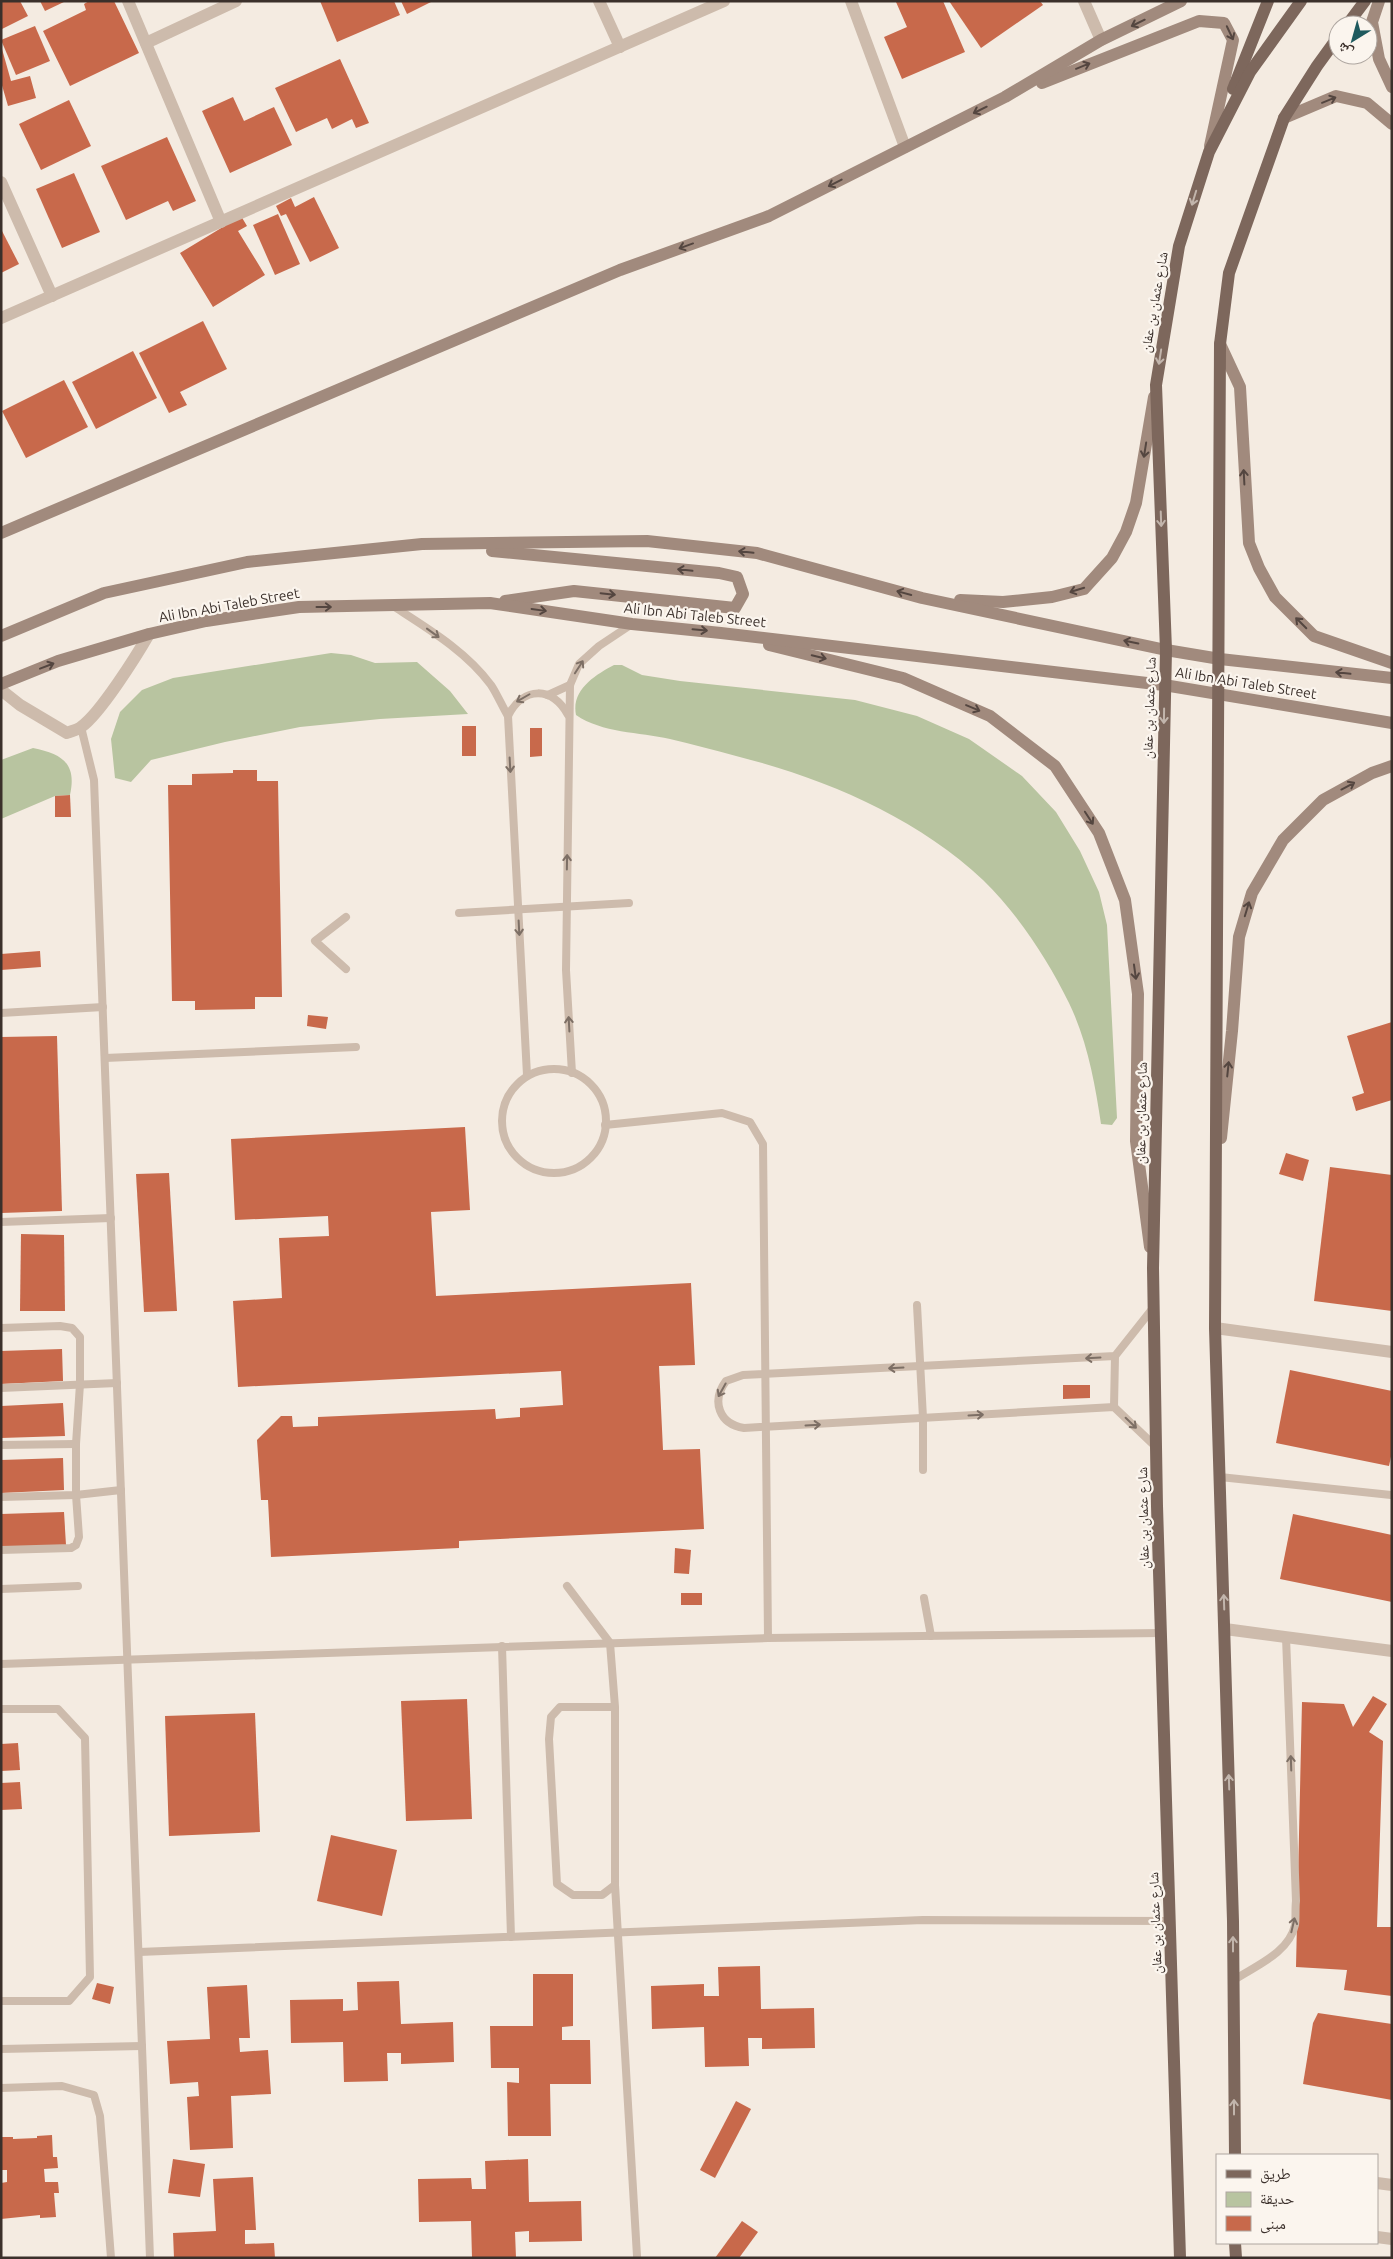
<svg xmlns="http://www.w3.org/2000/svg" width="1393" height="2259" viewBox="0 0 1393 2259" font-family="Ubuntu,'Noto Naskh Arabic',sans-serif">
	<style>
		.green { fill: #b8c4a0 }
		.building { fill: #c8694b }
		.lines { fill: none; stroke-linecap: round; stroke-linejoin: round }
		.lane { stroke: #cdbbac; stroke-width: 8 }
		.street { stroke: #cdbbac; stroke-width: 12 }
		.secondary { stroke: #a18a7d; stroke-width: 12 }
		.primary { stroke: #7d675c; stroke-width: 12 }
		.oneway { stroke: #544640 }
		.oneway2 { stroke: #c2b5ac }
		.oneway3 { stroke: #7d6f65 }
		.labels { text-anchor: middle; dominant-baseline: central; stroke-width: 4.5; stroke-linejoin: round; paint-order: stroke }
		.street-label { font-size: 14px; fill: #3b302b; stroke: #fbf5ee }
	</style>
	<rect width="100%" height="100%" fill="#f4ebe1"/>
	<g class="green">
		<path d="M331 653 351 655 375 663 417 662 450 691 468 714 380 719 300 727 225 742 151 760 131 782 115 778 111 739 120 712 142 690 173 678Z"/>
		<path d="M614 665H622L642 675 680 681 855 700 917 716 969 739 1022 776 1056 812 1080 851 1099 892 1107 925 1117 1118 1112 1125 1101 1124C1095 1083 1087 1040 1069 1003 1048 960 1018 914 983 880 916 817 824 778 736 756 714 750 692 744 670 739 639 732 602 733 576 715 571 690 595 675 614 665Z"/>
		<path d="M33 748C62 754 77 763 70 795L55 796 1 819V760Z"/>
	</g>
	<g class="building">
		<path d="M1 1H20L28 16 2 29Z"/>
		<path d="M40 1H66L45 11Z"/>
		<path d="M89 1H114L139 53 70 86 43 31 86 10 84 4Z"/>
		<path d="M320 1H394L400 15 337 42Z"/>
		<path d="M401 1H433L407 14Z"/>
		<path d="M898 1H943L965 52 902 79 884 37 907 27 896 2Z"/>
		<path d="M949 1H1040L1043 5 981 48Z"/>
		<path d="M35 26 50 61 16 75 1 40Z"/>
		<path d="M2 49 11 81 30 76 36 98 8 106 1 82Z"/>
		<path d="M340 59 369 123 356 128 352 119 332 129 327 118 296 132 275 88Z"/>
		<path d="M233 97 244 121 274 107 292 145 230 173 202 111Z"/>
		<path d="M69 100 91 146 41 170 19 124Z"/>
		<path d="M167 137 196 201 173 211 168 201 126 220 101 166Z"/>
		<path d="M74 173 100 232 62 248 36 189Z"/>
		<path d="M314 197 339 248 310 262 286 214 281 216 276 206 291 198 295 207Z"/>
		<path d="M278 214 300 264 275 275 253 225Z"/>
		<path d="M241 216 247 226 238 231 265 275 213 307 180 253Z"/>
		<path d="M1 229 19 264 1 273Z"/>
		<path d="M203 321 227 369 180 392 187 405 169 413 139 353Z"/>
		<path d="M133 351 157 398 96 429 72 382Z"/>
		<path d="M64 380 88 427 26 458 2 411Z"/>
		<rect x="462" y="726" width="14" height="30"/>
		<path d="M530 728H542V756L530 757Z"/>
		<path d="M233 770H257V781H278L282 997H255V1009L195 1010V1001H172L168 785H192V774L233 773Z"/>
		<path d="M70 795 71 817H55V796Z"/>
		<path d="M40 951 41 967 1 970V954Z"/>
		<path d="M308 1015 328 1017 326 1029 307 1026Z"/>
		<path d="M1392 1022V1100L1356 1111 1352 1097 1364 1093 1347 1036Z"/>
		<path d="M57 1036 62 1211 1 1213V1037Z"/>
		<path d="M465 1127 470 1210 431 1212 436 1296 691 1283 695 1365 659 1366 663 1450 700 1449 704 1529 459 1541V1548L271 1557 268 1500H261L257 1440 281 1416H292L293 1427 318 1426V1417L495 1409 496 1419 520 1417V1408L563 1405 561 1371 238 1387 233 1301 282 1298 279 1238 329 1236 328 1216 235 1220 231 1139Z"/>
		<path d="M1286 1153 1309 1160 1303 1181 1279 1174Z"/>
		<path d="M1330 1167 1392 1175V1311L1314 1301Z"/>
		<path d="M169 1173 177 1311 144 1312 136 1174Z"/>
		<path d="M21 1234 64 1235 65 1311H20Z"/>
		<path d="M62 1349 63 1381 1 1384V1351Z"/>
		<path d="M1290 1370 1392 1391V1452L1389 1466 1276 1443Z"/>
		<path d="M1063 1385H1090V1398L1063 1399Z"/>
		<path d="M63 1403 65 1436 1 1438V1406Z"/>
		<path d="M63 1458 64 1490 1 1493V1460Z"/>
		<path d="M64 1512 66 1545 1 1547V1514Z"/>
		<path d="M1293 1514 1392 1535V1602L1280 1579Z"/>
		<path d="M675 1548 691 1550 689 1574 674 1573Z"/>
		<rect x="681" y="1593" width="21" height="12"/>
		<path d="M1373 1696 1387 1704 1369 1732 1383 1741 1377 1927H1392V1996L1344 1990 1347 1970 1296 1967 1302 1702 1344 1704 1353 1727Z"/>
		<path d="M467 1699 472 1819 406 1821 401 1701Z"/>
		<path d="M255 1713 260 1832 169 1836 165 1716Z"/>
		<path d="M18 1743 20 1770 1 1771V1744Z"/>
		<path d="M20 1782 22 1809 1 1810V1783Z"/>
		<path d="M331 1835 397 1850 382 1916 317 1901Z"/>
		<path d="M760 1966 761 2009 814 2008 815 2048 762 2049V2038H748L749 2066 705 2067 704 2027 652 2029 651 1986 704 1984V1996H719L718 1967Z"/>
		<path d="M533 1974H573V2026L562 2027V2040H590L591 2084H550L551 2136H508L507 2082 519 2083V2068H491L490 2026H533Z"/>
		<path d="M399 1981 401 2024 453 2022 454 2062 401 2064V2053H387L388 2081 344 2082 343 2042 291 2043 290 2000 343 1999V2011L358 2010 357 1982Z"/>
		<path d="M97 1983 114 1987 110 2004 92 1999Z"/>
		<path d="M247 1985 250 2038H239L240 2052 268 2050 271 2094 231 2096 233 2148 190 2150 187 2097 199 2096 198 2082 170 2084 167 2041 210 2039 207 1987Z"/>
		<path d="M1318 2013 1392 2024V2100L1303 2084 1313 2023Z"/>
		<path d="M736 2101 751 2109 715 2178 700 2170Z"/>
		<path d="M52 2135 53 2157H57L58 2168 44 2169 45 2182H58L59 2193H54L56 2217 40 2218V2215L1 2219V2183L7 2182V2170H1V2137H13V2139L37 2138V2136Z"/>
		<path d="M173 2159 205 2164 200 2197 168 2193Z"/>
		<path d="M528 2159 529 2202 581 2201 582 2241 529 2242V2231L515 2232 516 2258H472L471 2221 419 2222 418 2179 471 2178 472 2189H486L485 2161Z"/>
		<path d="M253 2177 256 2230H245V2244L274 2243 275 2258H174L173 2233 216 2231 213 2179Z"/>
		<path d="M742 2221 758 2232 739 2258H715Z"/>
	</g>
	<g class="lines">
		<g class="lane">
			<path d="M393 606C427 628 466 651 491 685 497 694 502 706 508 716L527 1075"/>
			<path d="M548 695 570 685"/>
			<path d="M508 716C523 686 553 686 568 715"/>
			<path d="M81 727 94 780 150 2258"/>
			<path d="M459 913 629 903"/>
			<path d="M346 917 315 941 346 969"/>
			<path d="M1 1013 103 1007"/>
			<path d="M105 1058 356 1047"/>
			<circle cx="554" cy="1121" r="52"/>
			<path d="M572 1073 566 970 570 685 579 664 599 646 632 624"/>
			<path d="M605 1125 722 1113 750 1122 763 1144 768 1638"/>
			<path d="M1 1222 111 1218"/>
			<path d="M917 1305 923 1418V1470"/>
			<path d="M1153 1308 1115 1356 743 1375 726 1381C711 1401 719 1424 744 1428L1114 1407 1156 1447"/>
			<path d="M1 1328 60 1326 72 1328 80 1337V1384L76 1444V1495L79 1537 76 1545 71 1548 1 1550"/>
			<path d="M1 1388 117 1383"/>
			<path d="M1114 1407 1115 1356"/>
			<path d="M1 1445 76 1444"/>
			<path d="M1220 1477 1391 1495"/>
			<path d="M1 1497 76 1495 121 1490"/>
			<path d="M567 1586 610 1643 615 1707V1885L602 1895H573L557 1884 549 1739 551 1717 560 1707H615"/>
			<path d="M1 1589 78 1586"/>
			<path d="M924 1598 931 1636"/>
			<path d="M502 1646 511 1937"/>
			<path d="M1 1664 768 1638 1161 1633"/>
			<path d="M1 1709H58L85 1738 90 1977 69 2001H1"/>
			<path d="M615 1885 637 2256"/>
			<path d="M139 1952 923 1920 1170 1921"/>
			<path d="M1234 1980C1255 1966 1289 1953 1295 1925 1296 1918 1295 1909 1296 1901L1286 1637"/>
			<path d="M1 2049 142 2046"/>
			<path d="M1 2088 62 2086 94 2095 100 2116 111 2258"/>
		</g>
		<g class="street">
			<path d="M128 1 221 222"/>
			<path d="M599 1 620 47"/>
			<path d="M851 1 905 147"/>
			<path d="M1084 1 1101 40"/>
			<path d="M146 43 236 1"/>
			<path d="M1 182 52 296"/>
			<path d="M1 318 724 1"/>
			<path d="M1 690 20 705 67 733C71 731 77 730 81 727 100 714 137 655 149 634"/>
			<path d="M1215 1328 1392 1352"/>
			<path d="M1225 1629 1392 1651"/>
			<path d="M1377 2183 1392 2185"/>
			<path d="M1377 2237 1392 2239"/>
		</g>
		<g class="secondary">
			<path d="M1379 1 1372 22 1379 59 1392 87"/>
			<path d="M1042 83 1199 21 1224 23 1233 40 1210 146"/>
			<path d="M1284 118 1336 96 1367 103 1392 124"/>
			<path d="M1220 344 1240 387 1249 543 1259 568 1275 597 1314 636 1392 663"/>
			<path d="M1 533 620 270 769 216 1005 97 1101 40 1181 1"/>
			<path d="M492 551 719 573 737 577 743 594 735 608 574 591 505 601"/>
			<path d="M960 600 1003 602 1052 597 1084 589 1112 558 1126 532 1136 503 1154 397"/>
			<path d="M1 636 104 593 247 562 422 544 647 541 757 553 922 598 1166 650 1220 659 1392 678"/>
			<path d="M769 645 903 678 990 716 1055 766 1099 833 1125 900 1138 994 1136 1141 1150 1247"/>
			<path d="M1 684 58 661 149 634 206 621 299 607 490 603 632 624 721 633 1164 685 1392 723"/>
			<path d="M1221 1138 1232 1031 1239 937 1252 893 1283 840 1323 800 1372 773 1392 766"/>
		</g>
		<g class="primary">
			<path d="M1347 25 1365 1"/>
			<path d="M1233 89 1268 1"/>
			<path d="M1235 2155 1233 1921 1215 1328 1220 344 1229 273 1284 118 1317 66 1338 37"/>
			<path d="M1235 2243 1236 2258"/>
			<path d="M1180 2258 1157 1506 1153 1268 1166 650 1156 385 1179 246 1209 152 1250 72 1301 1"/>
		</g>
	</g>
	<defs><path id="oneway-shaft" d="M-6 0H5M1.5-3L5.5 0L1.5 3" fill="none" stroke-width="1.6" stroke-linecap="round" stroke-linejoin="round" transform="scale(1.25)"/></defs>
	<g class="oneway">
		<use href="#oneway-shaft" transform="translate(1138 23) rotate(154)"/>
		<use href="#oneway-shaft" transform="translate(1230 33) rotate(65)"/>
		<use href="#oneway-shaft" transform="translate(1083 66) rotate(-22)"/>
		<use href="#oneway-shaft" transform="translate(1329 100) rotate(-22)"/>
		<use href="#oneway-shaft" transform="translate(980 110) rotate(154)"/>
		<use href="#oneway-shaft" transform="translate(835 183) rotate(153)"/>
		<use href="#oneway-shaft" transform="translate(686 246) rotate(160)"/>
		<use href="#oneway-shaft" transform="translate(1145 450) rotate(99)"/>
		<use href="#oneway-shaft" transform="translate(1244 477) rotate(-93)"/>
		<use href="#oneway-shaft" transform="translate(746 552) rotate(-174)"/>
		<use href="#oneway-shaft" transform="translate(685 570) rotate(-174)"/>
		<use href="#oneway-shaft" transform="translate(1077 590) rotate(163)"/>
		<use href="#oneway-shaft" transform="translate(904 593) rotate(-165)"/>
		<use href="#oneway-shaft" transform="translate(608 594) rotate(6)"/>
		<use href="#oneway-shaft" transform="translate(324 607)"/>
		<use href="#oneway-shaft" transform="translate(539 610) rotate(8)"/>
		<use href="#oneway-shaft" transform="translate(1301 623) rotate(-135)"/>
		<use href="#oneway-shaft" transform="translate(700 630) rotate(5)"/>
		<use href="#oneway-shaft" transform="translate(1131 642) rotate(-168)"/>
		<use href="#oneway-shaft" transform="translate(819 657) rotate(14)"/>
		<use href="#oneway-shaft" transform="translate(47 666) rotate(-21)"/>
		<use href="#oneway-shaft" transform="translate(1343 673) rotate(-174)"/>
		<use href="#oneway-shaft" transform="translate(973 708) rotate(23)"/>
		<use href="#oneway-shaft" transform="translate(1348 786) rotate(-28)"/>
		<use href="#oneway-shaft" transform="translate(1089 818) rotate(57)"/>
		<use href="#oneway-shaft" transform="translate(1247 909) rotate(-73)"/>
		<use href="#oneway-shaft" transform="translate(1135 972) rotate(82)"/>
		<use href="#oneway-shaft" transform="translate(1228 1069) rotate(-84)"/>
	</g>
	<g class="oneway2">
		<use href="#oneway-shaft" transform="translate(1194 198) rotate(107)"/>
		<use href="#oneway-shaft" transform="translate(1160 357) rotate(99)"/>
		<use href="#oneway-shaft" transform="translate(1161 519) rotate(88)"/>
		<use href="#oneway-shaft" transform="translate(1164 716) rotate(91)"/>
		<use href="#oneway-shaft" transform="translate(1224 1602) rotate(-92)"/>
		<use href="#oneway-shaft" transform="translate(1229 1782) rotate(-92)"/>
		<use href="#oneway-shaft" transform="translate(1233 1944) rotate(-90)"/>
		<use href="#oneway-shaft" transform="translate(1234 2107) rotate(-90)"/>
	</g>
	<g class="oneway3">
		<use href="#oneway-shaft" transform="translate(433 633) rotate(36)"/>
		<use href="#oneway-shaft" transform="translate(579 667) rotate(-57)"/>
		<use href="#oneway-shaft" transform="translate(523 698) rotate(150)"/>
		<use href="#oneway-shaft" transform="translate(510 765) rotate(87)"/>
		<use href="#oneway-shaft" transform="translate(567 862) rotate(-89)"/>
		<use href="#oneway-shaft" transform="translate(519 928) rotate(87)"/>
		<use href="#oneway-shaft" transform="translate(569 1024) rotate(-93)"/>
		<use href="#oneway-shaft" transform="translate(1093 1358) rotate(177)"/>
		<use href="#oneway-shaft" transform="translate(896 1368) rotate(177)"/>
		<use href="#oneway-shaft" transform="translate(722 1390) rotate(119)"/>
		<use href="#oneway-shaft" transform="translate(976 1415) rotate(-3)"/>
		<use href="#oneway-shaft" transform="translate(1131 1423) rotate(44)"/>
		<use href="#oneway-shaft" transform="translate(813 1425) rotate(-3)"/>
		<use href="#oneway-shaft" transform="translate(1291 1763) rotate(-92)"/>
		<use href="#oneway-shaft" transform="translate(1293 1925) rotate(-77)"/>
	</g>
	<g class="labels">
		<g class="street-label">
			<text transform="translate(1154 302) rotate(-80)">شارع عثمان بن عفان</text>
			<text transform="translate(229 605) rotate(-10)">Ali Ibn Abi Taleb Street</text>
			<text transform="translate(695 615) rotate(6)">Ali Ibn Abi Taleb Street</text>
			<text transform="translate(1246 683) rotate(9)">Ali Ibn Abi Taleb Street</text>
			<text transform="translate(1149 708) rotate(-88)">شارع عثمان بن عفان</text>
			<text transform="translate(1141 1113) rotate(-89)">شارع عثمان بن عفان</text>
			<text transform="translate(1143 1518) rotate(-91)">شارع عثمان بن عفان</text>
			<text transform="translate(1155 1923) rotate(-92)">شارع عثمان بن عفان</text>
		</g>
	</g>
	<rect width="1393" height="2259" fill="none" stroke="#3b302b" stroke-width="5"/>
	<rect x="1216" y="2154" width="162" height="90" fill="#fbf5ee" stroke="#aea6a0"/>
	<rect x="1226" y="2170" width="25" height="8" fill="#7d675c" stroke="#aea6a0"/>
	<text x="1260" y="2179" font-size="15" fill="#3b302b">طريق</text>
	<rect x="1226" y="2192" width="25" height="15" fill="#b8c4a0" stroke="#aea6a0"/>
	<text x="1260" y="2204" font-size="15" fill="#3b302b">حديقة</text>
	<rect x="1226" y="2216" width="25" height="15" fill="#c8694b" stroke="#aea6a0"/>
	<text x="1260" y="2229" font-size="15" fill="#3b302b">مبنى</text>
	<g transform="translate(1353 40) rotate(217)"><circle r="24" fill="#fbf5ee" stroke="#aea6a0"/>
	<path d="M0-4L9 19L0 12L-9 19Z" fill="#1f5a5e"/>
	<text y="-8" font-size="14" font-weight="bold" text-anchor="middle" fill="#3b302b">ش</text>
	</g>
</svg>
